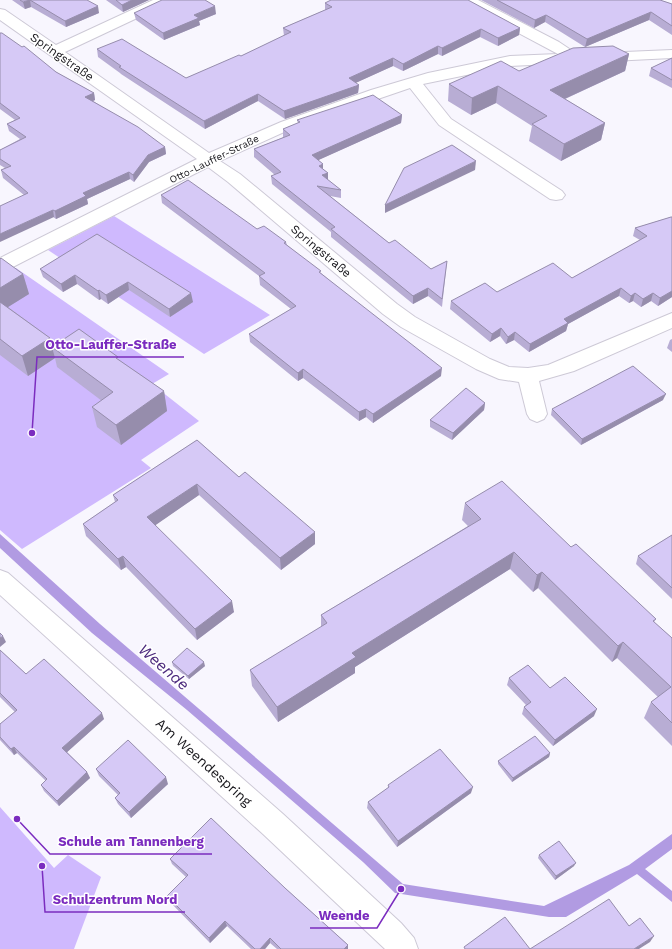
<svg xmlns="http://www.w3.org/2000/svg" width="672" height="949" viewBox="0 0 672 949" font-family="'Work Sans',sans-serif">
	<style>
		.green { fill: #cfb9fe }
		.water { fill: #b19be2 }
		.lines { fill: none; stroke-linecap: round; stroke-linejoin: round }
		.minor-casing { stroke: #cdc9d6; stroke-width: 2 }
		.minor { fill: #fff; fill-rule: evenodd }
		.wall { fill: #b8add4 }
		.shaded-wall { fill: #968dac }
		.building { fill: #d6c9f6; stroke: #968dac }
		.labels { text-anchor: middle; dominant-baseline: central; stroke-width: 3; stroke-linejoin: round; paint-order: stroke }
		.far-street-label { font-size: 10px; fill: #16151a; stroke: #fff }
		.street-label { font-size: 12px; fill: #16151a; stroke: #fff }
		.near-street-label { font-size: 14px; fill: #16151a; stroke: #fff }
		.near-water-label { font-size: 16px; font-style: italic; fill: #4c2a7d; stroke: #fff }
		.leader { fill: none; stroke: #7b2cbf; stroke-width: 1.5 }
		.callout-dot { fill: #7b2cbf; stroke: #fff; stroke-width: 1.5 }
		.callout-label { font-size: 13px; text-anchor: middle; font-weight: bold; fill: #7b2cbf; stroke: #fff; stroke-width: 3; stroke-linejoin: round; paint-order: stroke }
	</style>
	<rect width="100%" height="100%" fill="#f8f6fe"/>
	<g class="green">
		<path d="M114 216 270 315 204 354 48 250Z"/>
		<path d="M16 268 169 374 152 384 199 421 141 460 151 468 22 549 0 530V340L2 275Z"/>
		<path d="M0 807 54 868 68 855 101 877 74 949H0Z"/>
	</g>
	<path class="water" d="M0 534 100 624 403 884 544 906 629 865 672 834V849L645 869 672 891V902L637 874 566 917H549L395 893 363 862 187 710 92 633 0 548Z"/>
	<g class="lines">
		<g class="minor-casing">
			<g id="minor">
				<path d="M153 0H171L169 3 65 52 209 153 281 122 371 90 428 73 510 56 558 54 462 3 460 0H478L559 42 577 54 672 50V58L510 66 423 84 451 119 562 191 565 195 562 199 556 200 550 199 439 125 410 88 293 128 220 161 240 174 397 304 415 317 490 359 509 367 528 368 548 365 672 313V328L574 371 539 381 547 414 544 419 537 422 530 419 527 414 519 382 499 379 476 369 401 327 383 314 228 182 208 167 7 270 0 272V258L197 159 0 20V9L5 10 56 45Z"/>
				<path d="M0 570 8 573 283 814 401 923 414 938 418 949H385L263 834 0 595Z"/>
			</g>
		</g>
		<use href="#minor" class="minor"/>
	</g>
	<g class="wall">
		<path d="M12 0H87L99 13 66 27 31 7 25 9Z"/>
		<path d="M106 0H149L123 12Z"/>
		<path d="M481 0H660L672 4V35L649 20 585 47 545 22 534 28Z"/>
		<path d="M325 3 520 28 519 35 498 46 480 37 442 56 438 54 403 71 393 66 355 83 359 85 358 93 285 119 258 101 205 129 121 74 120 73 98 57 97 49 186 78 241 56 284 36 283 28 325 10Z"/>
		<path d="M134 13 216 14 199 21 200 25 164 40 136 20Z"/>
		<path d="M0 33 56 72 94 93 95 100 93 101 165 147 166 154 149 162 134 182 130 179 87 199 88 204 56 219 24 195 3 178 1 170 5 168 0 165V150L20 139 9 131 7 124 15 120 0 109Z"/>
		<path d="M629 54 625 71 565 99 605 123 601 140 561 161 529 141 532 126 496 103 471 115 448 101 449 84 519 71Z"/>
		<path d="M672 58V88L649 76 651 68Z"/>
		<path d="M402 115 401 123 318 160 323 164V169L328 173V180L341 190V198L330 196 389 243 431 269 447 261 442 307 428 296 413 304 331 237V232L272 184 271 176 275 175 254 157V149L284 137H283V129L298 123 297 120Z"/>
		<path d="M161 195 257 229 286 242 287 245 321 273 441 376 373 423 366 417 359 421 303 378 298 381 250 342 249 334 291 309 260 285 259 276 162 203Z"/>
		<path d="M671 217 672 297 658 306 651 301 641 307 633 301 629 303 619 296 568 324 566 331 529 352 514 340 506 344 500 336 490 342 450 309 451 301 572 278 640 240 633 236 635 228Z"/>
		<path d="M97 234 193 302 170 317 129 290 108 304 101 299 99 300 77 284 63 292 43 277 40 269Z"/>
		<path d="M0 259 23 274 29 294 8 307 50 338 53 347 119 360 164 391 167 411 121 445 97 427 92 407 102 401 57 367 55 358 28 376 0 355Z"/>
		<path d="M672 339V352L667 348 670 340Z"/>
		<path d="M663 400 581 445 551 415 552 409Z"/>
		<path d="M485 403 484 410 452 440 430 427V420Z"/>
		<path d="M197 440 315 544 281 570 199 495 155 525 234 612 197 640 126 567 121 570 86 536 83 524 115 502 113 495Z"/>
		<path d="M465 503 571 547 656 619 654 622 672 638V746L644 718 651 702 658 697 617 658 612 662 538 588 533 592 510 569 355 667V673L278 722 252 686 250 670 321 627V615L468 526 462 520Z"/>
		<path d="M672 535V599L636 564 638 556Z"/>
		<path d="M0 650 26 674 104 719 67 752 87 772 90 778 59 806 44 791 41 785 46 781 17 753 14 755 0 740V724L15 712 0 697Z"/>
		<path d="M172 662 205 666 189 679 173 666Z"/>
		<path d="M509 678 550 688 594 716 553 746 522 714 524 707 526 705 507 685Z"/>
		<path d="M550 753 549 757 512 782 498 764V761Z"/>
		<path d="M96 769 168 784 131 818 118 804 115 798 118 795 99 776Z"/>
		<path d="M388 785 471 793 397 847 367 808 368 802 388 788Z"/>
		<path d="M539 855 574 866 555 880 538 858Z"/>
		<path d="M170 859 285 888 348 945V949H277L270 943 265 949H251L227 926 210 943 169 901 167 896 186 877 172 864Z"/>
	</g>
	<g class="shaded-wall">
		<path d="M30 0 31 7 25 9 23 2Z"/>
		<path d="M132 0H149L123 12 122 5Z"/>
		<path d="M98 6 99 13 66 27 65 21Z"/>
		<path d="M215 6 216 14 199 21 200 25 164 40 163 33 194 15Z"/>
		<path d="M651 12 649 20 585 47 587 39Z"/>
		<path d="M546 15 545 22 534 28 535 20Z"/>
		<path d="M520 28 519 35 498 46V38Z"/>
		<path d="M481 29 480 37 442 56V48Z"/>
		<path d="M438 46V54L403 71V64Z"/>
		<path d="M629 54 625 71 547 107 550 90Z"/>
		<path d="M393 58V66L349 86V78Z"/>
		<path d="M359 85 358 93 285 119 284 111Z"/>
		<path d="M498 86 496 103 471 115 472 98Z"/>
		<path d="M94 93 95 100 86 104 85 97Z"/>
		<path d="M258 94V101L205 129 204 121Z"/>
		<path d="M402 115 401 123 312 163V155Z"/>
		<path d="M605 123 601 140 561 161 564 144Z"/>
		<path d="M165 147 166 154 149 162 134 182 133 175 148 155Z"/>
		<path d="M476 161 475 170 385 213V205Z"/>
		<path d="M323 164V172L319 166Z"/>
		<path d="M129 172 130 179 87 199 88 204 56 219 55 211 83 193Z"/>
		<path d="M328 173V180L322 175Z"/>
		<path d="M53 210 54 217 0 242V234Z"/>
		<path d="M23 274 29 294 0 312V288Z"/>
		<path d="M75 275 77 284 63 292 61 284Z"/>
		<path d="M128 282 129 290 108 304 106 295Z"/>
		<path d="M428 288V296L413 304V296Z"/>
		<path d="M621 288 619 296 568 324 566 331 529 352 530 344 564 319Z"/>
		<path d="M99 290 101 299 99 300 98 291Z"/>
		<path d="M672 291V297L658 306 660 298Z"/>
		<path d="M191 293 193 302 170 317 169 309Z"/>
		<path d="M635 293 633 301 629 303 631 296Z"/>
		<path d="M653 293 651 301 641 307 643 299Z"/>
		<path d="M501 328 500 336 490 342 492 334Z"/>
		<path d="M515 332 514 340 506 344 508 337Z"/>
		<path d="M50 338 53 349 52 347 55 358 28 376 22 356Z"/>
		<path d="M442 368 441 376 373 423V414Z"/>
		<path d="M303 369V378L298 381V373Z"/>
		<path d="M164 391 167 411 121 445 116 425Z"/>
		<path d="M666 394 663 400 581 445 582 439Z"/>
		<path d="M485 403 484 410 452 440 453 433Z"/>
		<path d="M366 409V417L359 421V412Z"/>
		<path d="M197 484 199 495 150 529 147 517Z"/>
		<path d="M315 532V544L281 570 280 558Z"/>
		<path d="M514 552 510 569 355 667V673L278 722 277 707 352 653Z"/>
		<path d="M123 556 126 567 121 570 118 559Z"/>
		<path d="M542 572 538 588 533 592 537 575Z"/>
		<path d="M232 601 234 612 197 640 195 629Z"/>
		<path d="M3 636 6 642 0 647V638Z"/>
		<path d="M623 642 617 658 612 662 618 646Z"/>
		<path d="M204 662 205 666 189 679 188 676Z"/>
		<path d="M597 709 594 716 553 746 555 740Z"/>
		<path d="M102 713 104 719 65 754 62 748Z"/>
		<path d="M14 747 17 753 14 755 11 749Z"/>
		<path d="M550 753 549 757 512 782 513 778Z"/>
		<path d="M87 772 90 778 59 806 57 801Z"/>
		<path d="M166 777 168 784 131 818 129 812Z"/>
		<path d="M473 787 471 793 397 847 398 841Z"/>
		<path d="M576 863 574 866 555 880 556 876Z"/>
		<path d="M225 921 227 926 210 943 209 938Z"/>
		<path d="M654 936 650 942 639 949H634Z"/>
		<path d="M270 938V943L265 949H260Z"/>
		<path d="M348 945V949H344Z"/>
	</g>
	<g class="building">
		<path d="M20 0H87L98 6 65 21 30 0 23 2Z"/>
		<path d="M116 0H132L122 5Z"/>
		<path d="M162 0H205L215 6 194 15 199 18 163 33 134 13Z"/>
		<path d="M331 0H468L520 28 498 38 481 29 442 48 438 46 403 64 393 58 349 78 359 85 284 111 258 94 204 121 119 67 121 66 97 49 122 39 186 78 239 55 241 56 291 32 283 28 332 7 325 3Z"/>
		<path d="M497 0H660L672 4V26L651 12 587 39 546 15 535 20Z"/>
		<path d="M0 33H2L22 47 24 46 56 72 94 93 85 97 138 127 165 147 148 155 133 175 129 172 83 193 86 196 55 211 53 210 0 234V206L28 193 1 170 11 166 0 159V150L26 137 7 124 20 118 0 103Z"/>
		<path d="M613 46 629 54 550 90 605 123 564 144 532 124 547 116 498 86 472 98 449 84 501 61 519 71 573 48Z"/>
		<path d="M672 58V80L651 68Z"/>
		<path d="M373 95 402 115 312 155 323 164 319 166 328 173 322 175 341 190 317 186 389 243 395 240 431 269 447 261 442 299 428 288 413 296 331 229 335 227 271 176 281 172 254 149 290 135 283 129 300 122 297 120Z"/>
		<path d="M452 145 476 161 385 205 404 168Z"/>
		<path d="M188 180 257 229 264 226 286 242 284 243 321 271 319 272 442 368 373 414 366 409 359 412 303 369 298 373 249 334 296 306 259 276 265 273 161 195Z"/>
		<path d="M671 217H672V291L660 298 653 293 643 299 635 293 631 296 621 288 564 319 568 323 530 344 515 332 508 337 501 328 492 334 451 301 485 283 497 292 553 263 572 278 647 236 635 228Z"/>
		<path d="M97 234 191 293 169 309 128 282 106 295 99 290 98 291 75 275 61 284 40 269Z"/>
		<path d="M1 258 23 274 0 288V259Z"/>
		<path d="M0 302 50 338 22 356 0 339Z"/>
		<path d="M79 329 118 357 116 358 164 391 116 425 92 407 113 392 52 347Z"/>
		<path d="M633 366 666 394 582 439 552 409Z"/>
		<path d="M466 388 485 403 453 433 430 420Z"/>
		<path d="M197 440 239 477 245 472 315 532 280 558 197 484 147 517 232 601 195 629 123 556 118 559 83 524 118 500 113 495Z"/>
		<path d="M502 481 571 547 576 544 656 619 653 621 672 638V723L651 702 671 687 623 642 618 646 542 572 537 575 514 552 352 653 356 657 277 707 250 670 327 623 321 615 481 519 465 503Z"/>
		<path d="M672 535V588L638 556Z"/>
		<path d="M0 633 3 636 0 638Z"/>
		<path d="M187 648 204 662 188 676 172 662Z"/>
		<path d="M0 650 26 674 44 659 102 713 62 748 87 772 57 801 41 785 47 779 14 747 11 749 0 737V724L17 710 0 693Z"/>
		<path d="M528 665 550 688 565 677 597 709 555 740 524 707 531 702 509 678Z"/>
		<path d="M535 736 550 753 513 778 498 761Z"/>
		<path d="M128 740 166 777 129 812 115 798 120 793 96 769Z"/>
		<path d="M440 749 473 787 398 841 368 802 389 787 388 785Z"/>
		<path d="M211 818 285 888 348 945 344 949H281L270 938 260 949H255L225 921 209 938 167 896 188 875 170 859Z"/>
		<path d="M559 841 576 863 556 876 539 855Z"/>
		<path d="M609 899 629 926 640 918 654 936 634 949H530Z"/>
		<path d="M505 917 530 949H465L464 947Z"/>
	</g>
	<g class="labels">
		<g class="far-street-label">
			<text transform="translate(214 159) rotate(-26)">Otto-Lauffer-Straße</text>
		</g>
		<g class="street-label">
			<text transform="translate(62 57) rotate(35)">Springstraße</text>
			<text transform="translate(321 251) rotate(40)">Springstraße</text>
		</g>
		<g class="near-street-label">
			<text transform="translate(204 762) rotate(42)">Am Weendespring</text>
		</g>
		<g class="near-water-label">
			<text transform="translate(164 667) rotate(41)">Weende</text>
		</g>
	</g>
	<path class="leader" d="M32 433L37 357H184M17 819L50 854H212M42 866L45 912H185M401 889L377 928H310"/>
	<g class="callout-dot">
		<circle cx="32" cy="433" r="4"/>
		<circle cx="17" cy="819" r="4"/>
		<circle cx="42" cy="866" r="4"/>
		<circle cx="401" cy="889" r="4"/>
	</g>
	<g class="callout-label">
		<text x="111" y="349">Otto-Lauffer-Straße</text>
		<text x="131" y="846">Schule am Tannenberg</text>
		<text x="115" y="904">Schulzentrum Nord</text>
		<text x="344" y="920">Weende</text>
	</g>
</svg>
